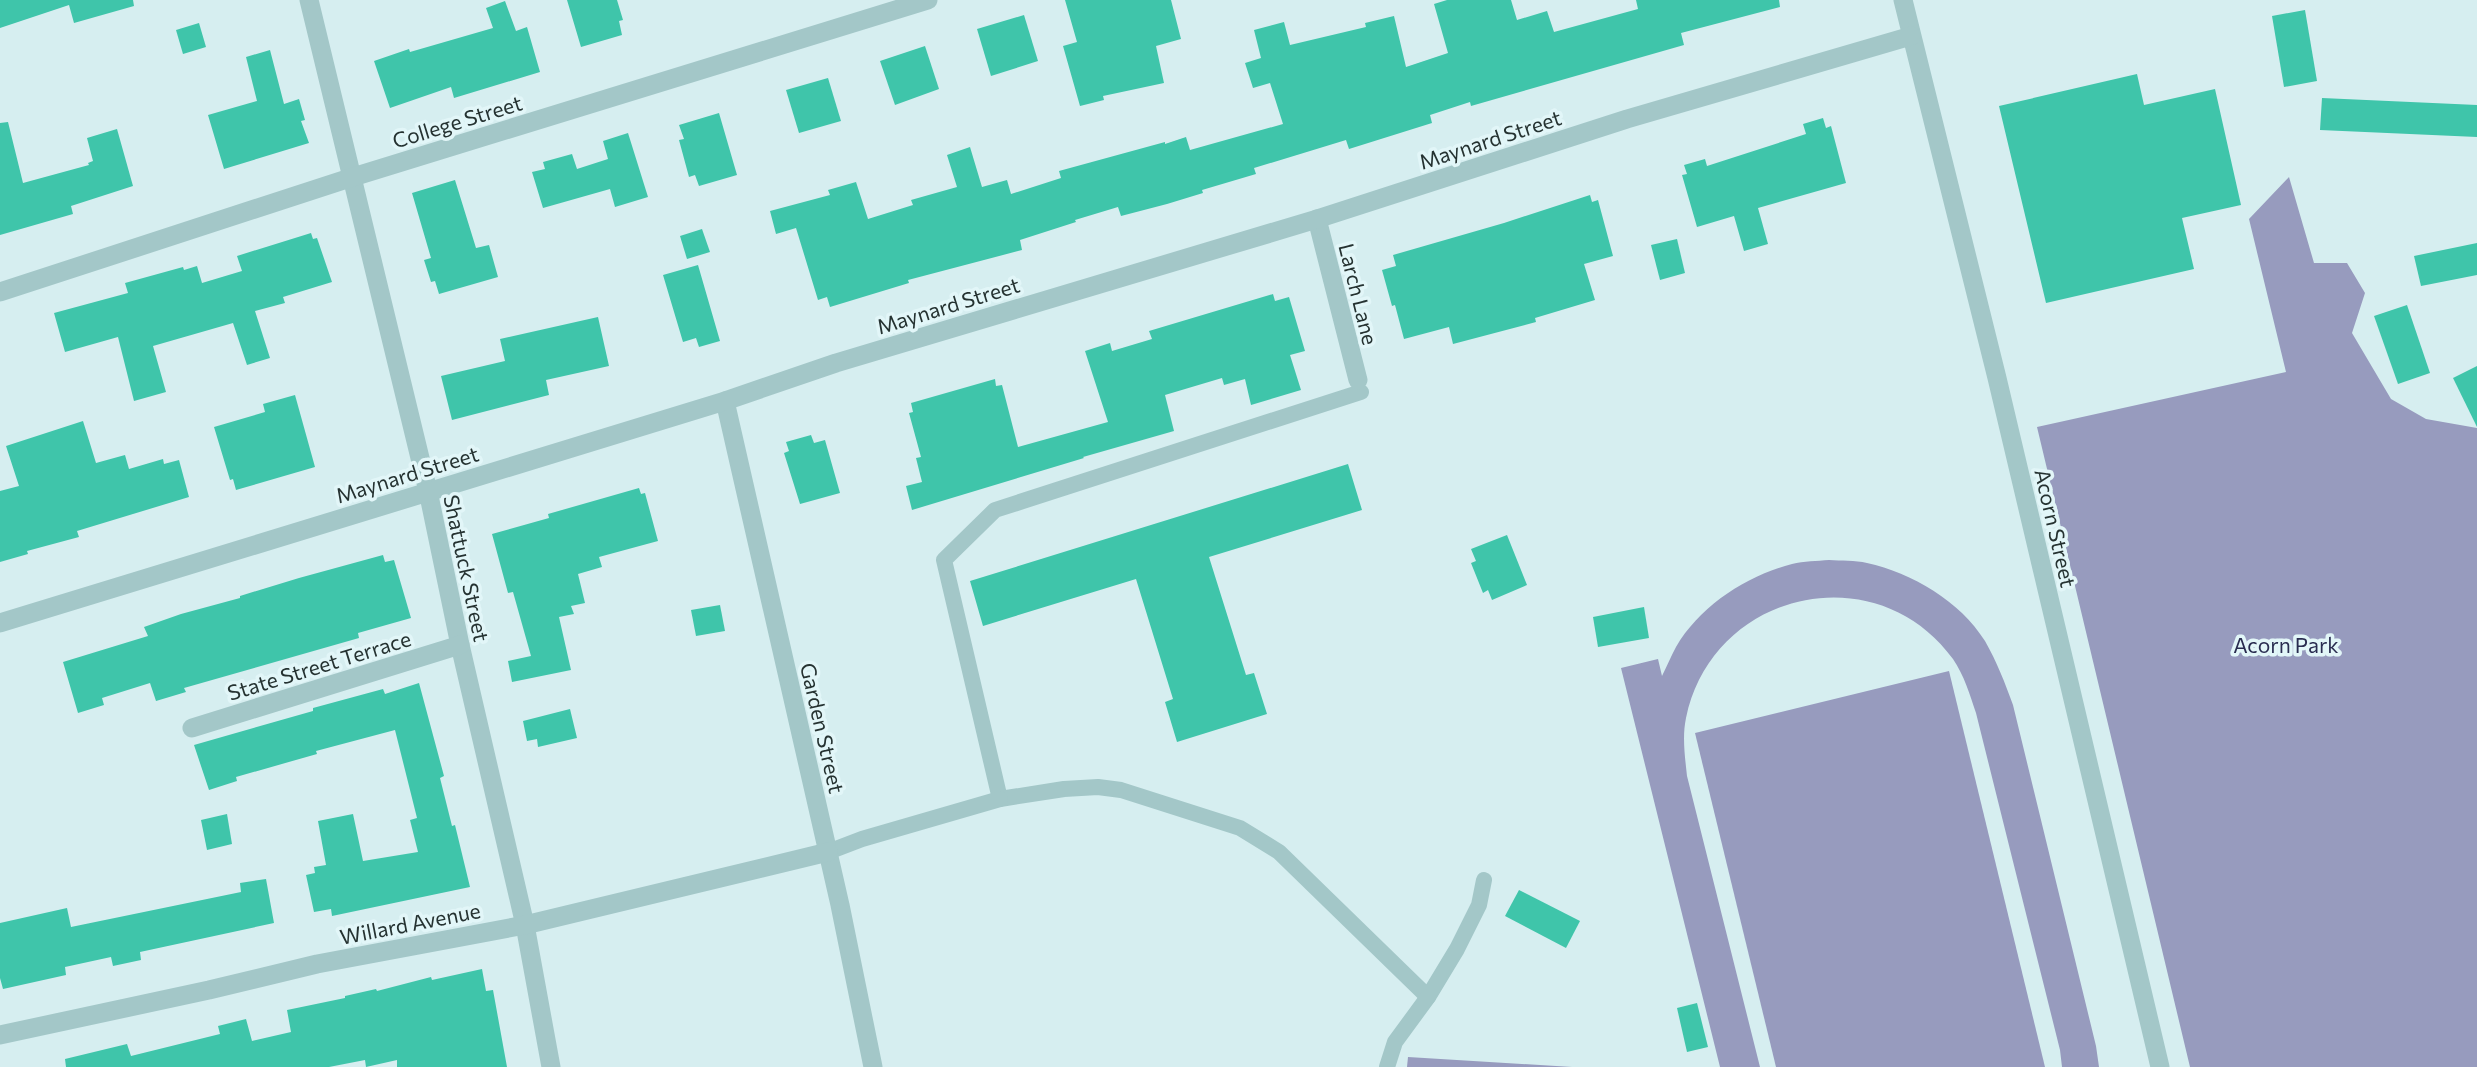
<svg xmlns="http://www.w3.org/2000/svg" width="2477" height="1067" viewBox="0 0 2477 1067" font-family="Commissioner,sans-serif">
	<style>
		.green { fill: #979bbe }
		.building { fill: #3fc5aa }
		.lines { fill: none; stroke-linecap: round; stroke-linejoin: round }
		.service { stroke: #a3c7c8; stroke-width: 16 }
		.minor { stroke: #a3c7c8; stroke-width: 19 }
		.labels { text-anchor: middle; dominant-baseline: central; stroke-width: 7; stroke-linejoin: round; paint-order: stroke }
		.street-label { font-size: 21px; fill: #253231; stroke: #e2f6f8 }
		.park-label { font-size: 21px; fill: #292c50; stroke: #e2f6f8 }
	</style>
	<rect width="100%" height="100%" fill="#d6eef0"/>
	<g class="green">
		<path d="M2289 177 2314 263H2347L2365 293 2352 333 2391 399 2426 419 2477 428V1067H2190L2037 427 2286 372 2249 219Z"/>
		<path d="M1829 560C1841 561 1855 560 1867 563 1912 573 1960 601 1985 641 1997 662 2005 683 2013 705L2096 1046 2099 1067H2062L2060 1050 1976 713C1970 695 1964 675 1953 659 1876 553 1712 591 1686 718 1682 737 1685 757 1687 776L1760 1067H1720L1621 668 1658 659 1662 676C1667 666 1671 656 1676 647 1700 606 1746 576 1792 564 1804 561 1817 561 1829 560Z"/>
		<path d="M1949 671 2045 1067H1776L1695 733Z"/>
		<path d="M1408 1057 1572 1067H1407Z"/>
	</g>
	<g class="building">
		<path d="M0 0H133L134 6 74 23 69 5 0 28Z"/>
		<path d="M567 0H617L623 20 619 21 622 35 581 47Z"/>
		<path d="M1065 0H1171L1181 39 1156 46 1164 83 1103 96 1104 100 1080 106 1063 46 1077 42Z"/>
		<path d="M1447 0H1511L1517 20 1547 11 1554 32 1638 9 1636 0H1779L1780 7 1681 33 1684 45 1471 106 1470 102 1430 115 1432 123 1349 149 1346 140 1254 168 1256 174 1202 190 1203 193 1167 204 1121 216 1118 207 1075 220 1076 222 1020 240 1022 250 908 280 909 283 830 307 827 297 818 300 796 228 776 234 770 211 830 195 828 190 856 182 868 219 913 205 911 200 957 187 947 155 970 147 982 187 1007 180 1011 194 1061 178 1059 171 1165 142V144L1186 137 1190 150 1283 124 1270 83 1253 88 1245 63 1261 58 1254 30 1284 22 1290 45 1366 27 1365 23 1394 16 1406 67 1448 53 1434 4Z"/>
		<path d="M505 1 516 31 527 27 540 72 454 98 451 87 390 108 374 61 409 49 410 52 493 28 486 8Z"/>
		<path d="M2305 10 2317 81 2284 87 2272 16Z"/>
		<path d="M1024 15 1038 61 991 76 977 29Z"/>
		<path d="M199 23 206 47 183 54 176 30Z"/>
		<path d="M925 46 939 89 895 105 880 61Z"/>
		<path d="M270 50 284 104 299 99 305 120 301 121 309 143 224 169 208 115 257 101 246 57Z"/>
		<path d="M2137 74 2144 105 2215 89 2241 205 2182 218 2194 269 2046 303 1999 106Z"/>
		<path d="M828 78 841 121 799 133 786 90Z"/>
		<path d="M2322 98 2477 105V137L2320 130Z"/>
		<path d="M719 113 737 175 699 186 695 175 689 177 679 140 684 139 679 125Z"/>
		<path d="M1823 118 1826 128 1831 126 1846 183 1758 208 1768 244 1744 251 1734 216 1697 227 1682 175 1687 174 1684 165 1705 159 1707 166 1806 134 1803 124Z"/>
		<path d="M8 122 23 183 89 165 88 163 93 161 87 138 117 129 133 186 71 206 73 214 0 235V123Z"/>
		<path d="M628 133 648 197 615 207 610 189 543 208 532 172 545 169 543 162 572 154 577 169 608 159 603 141Z"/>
		<path d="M455 180 476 248 489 245 498 277 439 294 435 281 431 282 424 260 431 258 412 193Z"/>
		<path d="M1590 195 1592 202 1598 200 1613 256 1584 264 1595 300 1535 318 1536 322 1453 344 1449 327 1404 339 1395 305 1392 306 1382 270 1396 266 1393 255 1504 223Z"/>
		<path d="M702 229 710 252 687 259 680 236Z"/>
		<path d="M311 233 313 239 317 238 332 282 283 297 285 303 255 311 270 358 247 365 233 323 153 346 166 392 134 401 118 337 65 352 54 313 128 293 125 283 183 267 184 270 197 266 202 283 242 271 237 256Z"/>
		<path d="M1677 239 1685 273 1660 280 1651 245Z"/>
		<path d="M2477 243V275L2421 286 2414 256Z"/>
		<path d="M698 265 720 341 699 347 696 338 683 342 663 275Z"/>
		<path d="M1273 294 1275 301 1289 297 1305 351 1290 355 1301 390 1251 405 1245 379 1224 385 1222 378 1165 395 1174 431 1083 457 1084 458 912 510 906 486 922 482 916 458 921 457 909 413 913 412 911 403 995 379 996 386 1002 385 1018 447 1108 422 1085 351 1110 343 1112 351 1152 339 1149 331Z"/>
		<path d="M2407 305 2430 373 2398 384 2374 316Z"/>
		<path d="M598 317 609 366 546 380 549 395 452 420 441 376 505 361 500 339Z"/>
		<path d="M2477 366V427L2453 378Z"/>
		<path d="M295 395 315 467 236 490 233 479 230 480 214 427 265 412 263 404Z"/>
		<path d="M83 421 96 463 125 455 129 469 163 459 164 464 179 460 189 497 77 531 79 537 27 551 28 554 0 562V491L19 486 6 446Z"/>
		<path d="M811 435 814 443 825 440 840 493 800 504 784 453 789 451 786 442Z"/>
		<path d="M1348 464 1362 510 1209 557 1246 675 1254 673 1267 714 1177 742 1165 702 1173 699 1136 579 983 626 970 581Z"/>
		<path d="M639 488 641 494 645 493 658 541 599 557 602 567 578 574 585 603 571 606 574 614 559 617 571 670 512 682 508 661 531 656 513 592 508 593 492 534 549 518 548 514Z"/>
		<path d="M1507 535 1527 585 1492 600 1488 590 1483 593 1471 563 1476 561 1471 549Z"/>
		<path d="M383 555 385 562 394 560 411 618 358 633 359 638 184 688 186 692 156 701 150 683 102 698 104 705 78 713 63 662 148 636 144 627 181 614 240 598V596L299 578Z"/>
		<path d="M720 605 725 631 696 636 691 610Z"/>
		<path d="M1644 607 1649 638 1598 647 1593 617Z"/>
		<path d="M419 683 444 776 440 778 452 826 455 825 470 887 332 916 331 909 314 912 306 875 315 873 314 867 326 865 318 821 353 814 363 861 418 852 410 820 417 818 395 730 316 751 317 754 236 777 237 781 209 790 194 745 313 711V708L383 689 385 694Z"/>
		<path d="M570 709 577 738 538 747 537 739 527 741 523 721Z"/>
		<path d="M227 814 232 844 207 850 201 820Z"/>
		<path d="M266 879 274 923 140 952 141 960 113 966 111 957 65 967 66 975 3 989 0 978V923L67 908 71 927 241 892 240 883Z"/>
		<path d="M1519 890 1580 921 1566 948 1505 916Z"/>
		<path d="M482 969 486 991 493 990 507 1067H397V1060L366 1067 365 1060 329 1067H66L65 1059 127 1044 131 1056 220 1034 218 1026 246 1019 252 1041 291 1032 287 1010 345 998V996L376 989 377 991 431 977 432 980Z"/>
		<path d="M1697 1003 1708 1047 1687 1052 1677 1008Z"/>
	</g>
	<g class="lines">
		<g class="service">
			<path d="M1361 392 995 510 944 560 1000 799 1064 789 1098 787 1121 790 1240 828 1279 852 1428 997"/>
			<path d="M828 852 862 839 1000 799"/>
			<path d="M1387 1067 1395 1042 1428 997 1457 949 1479 905 1484 880"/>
		</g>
		<g class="minor">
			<path d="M309 0 428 491 460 645 525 925 551 1067"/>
			<path d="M1903 0 1997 378 2160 1067"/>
			<path d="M1317 219 1358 380"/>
			<path d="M0 292 353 177 928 0"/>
			<path d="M725 401 840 905 873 1067"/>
			<path d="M0 623 725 401 836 363 1317 219 1627 119 1911 36"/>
			<path d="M192 728 460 645"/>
			<path d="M0 1035 209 990 317 964 525 925 828 852"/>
		</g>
	</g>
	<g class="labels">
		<g class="street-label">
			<text transform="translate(457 121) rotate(-17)">College Street</text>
			<text transform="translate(1490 139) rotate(-18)">Maynard Street</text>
			<text transform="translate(1359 294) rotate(76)">Larch Lane</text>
			<text transform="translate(948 305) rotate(-17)">Maynard Street</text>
			<text transform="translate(407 474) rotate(-17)">Maynard Street</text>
			<text transform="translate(2056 528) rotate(77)">Acorn Street</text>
			<text transform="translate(467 568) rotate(78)">Shattuck Street</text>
			<text transform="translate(319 665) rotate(-17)">State Street Terrace</text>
			<text transform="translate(823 728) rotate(77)">Garden Street</text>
			<text transform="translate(410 923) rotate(-11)">Willard Avenue</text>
		</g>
		<g class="park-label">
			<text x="2286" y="644">Acorn Park</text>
		</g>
	</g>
</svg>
